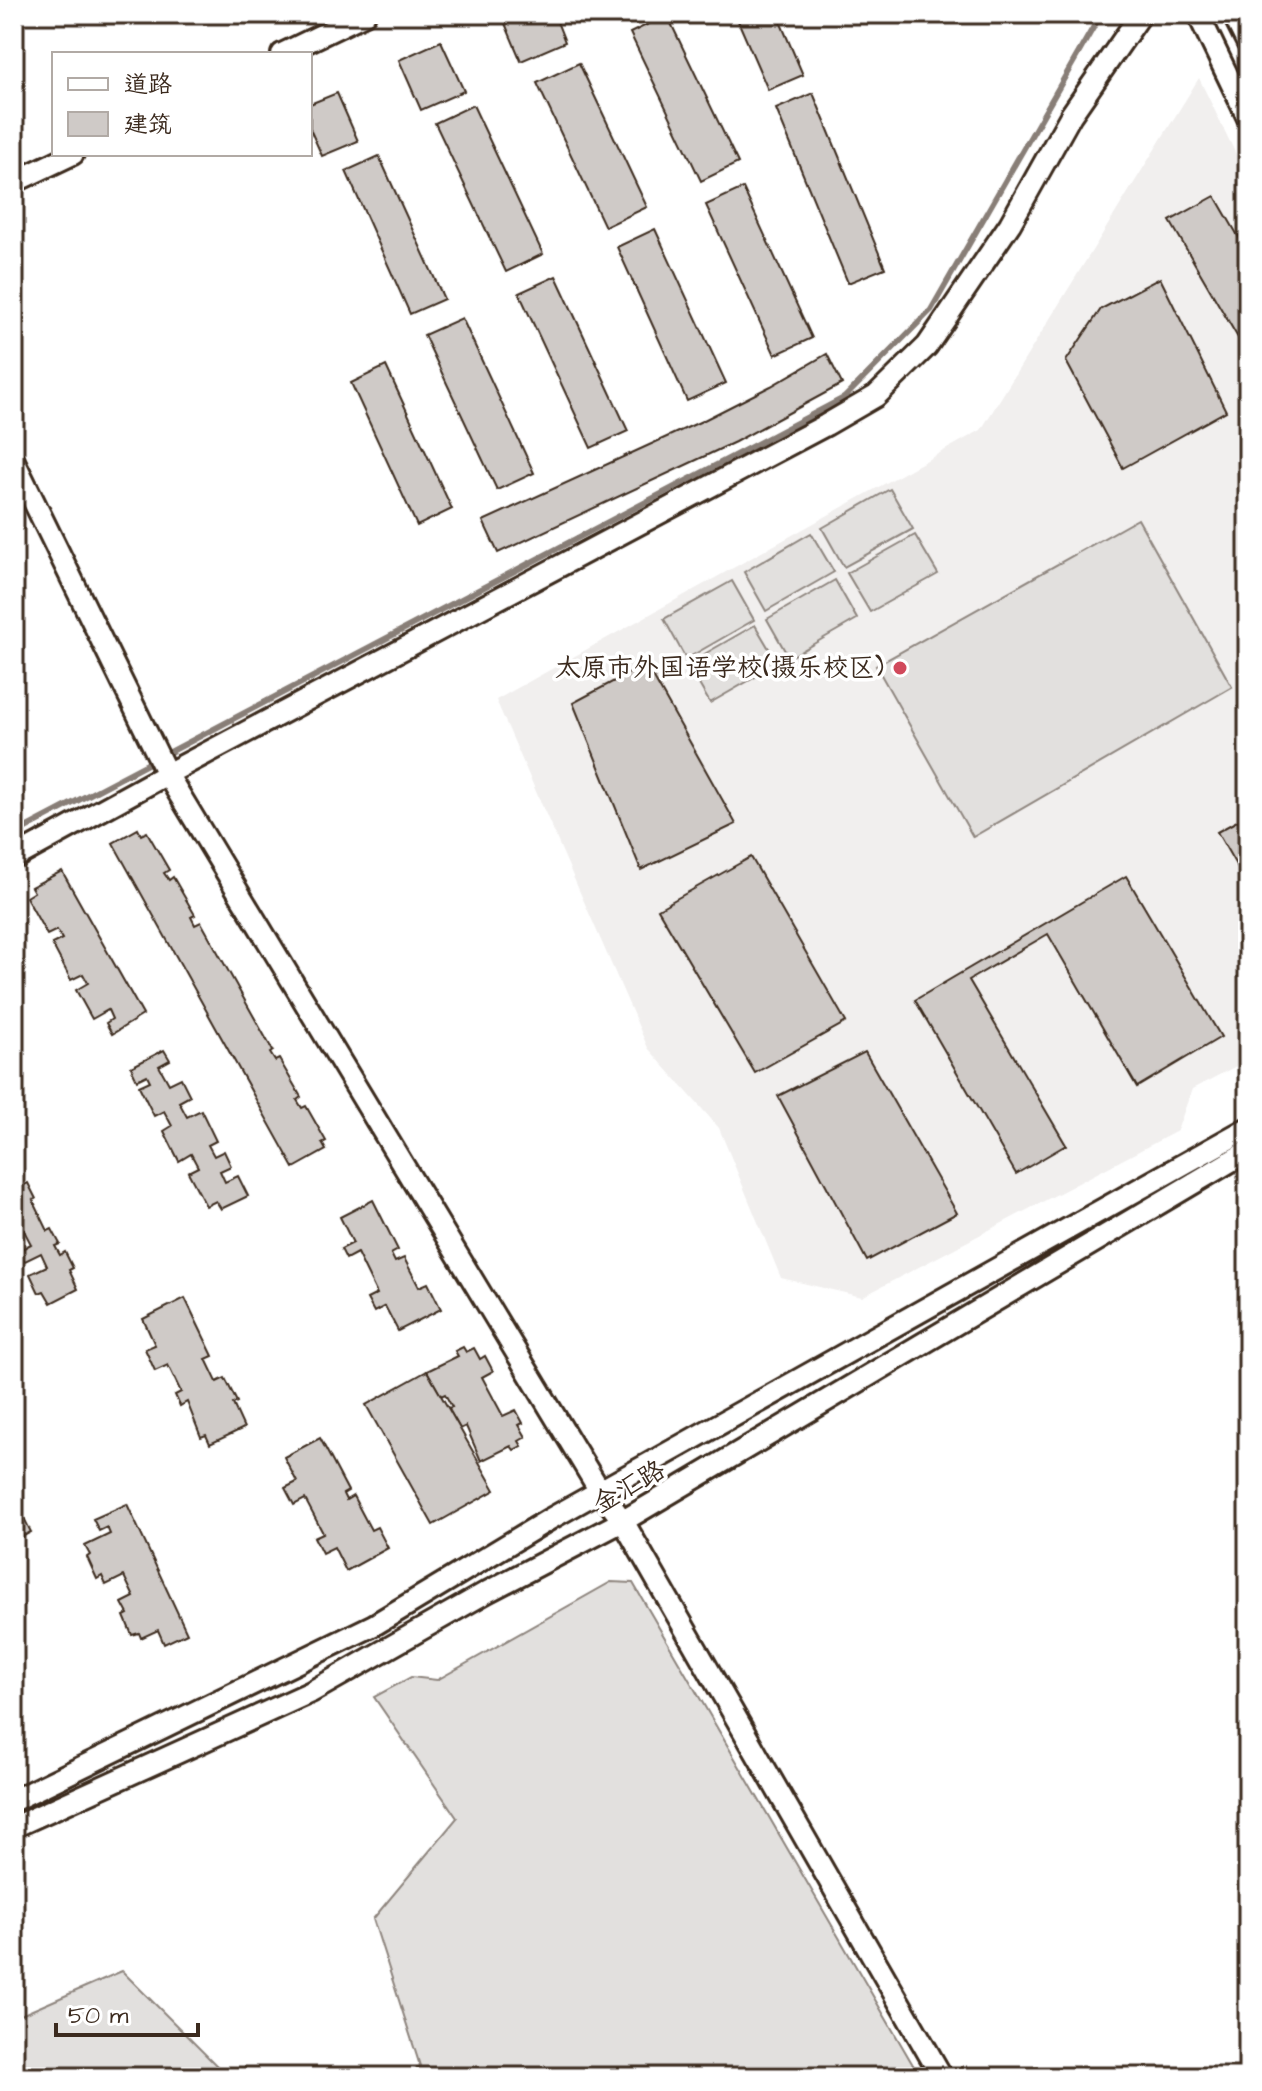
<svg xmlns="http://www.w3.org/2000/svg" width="1262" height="2091" font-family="'Architects Daughter','LXGW WenKai TC',sans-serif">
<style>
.built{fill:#f1efee}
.grass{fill:#e2e0de;stroke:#8e857e;stroke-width:2}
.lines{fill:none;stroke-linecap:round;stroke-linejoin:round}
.stream{stroke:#887e77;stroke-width:6}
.building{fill:#cfcac7;stroke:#3b2a1e;stroke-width:2}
.minor-casing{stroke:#3b2a1e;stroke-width:26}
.minor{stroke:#fff;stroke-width:20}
.poi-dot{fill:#d1495b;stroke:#fff;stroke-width:3}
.labels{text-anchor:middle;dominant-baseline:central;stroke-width:7;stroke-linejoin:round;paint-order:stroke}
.poi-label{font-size:26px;fill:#3b2a1e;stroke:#fff;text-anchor:end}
.street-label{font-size:26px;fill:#3b2a1e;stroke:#fff}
</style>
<rect width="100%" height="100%" fill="#fff"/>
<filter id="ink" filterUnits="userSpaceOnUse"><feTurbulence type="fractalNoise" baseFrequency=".0125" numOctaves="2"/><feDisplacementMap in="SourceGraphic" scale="16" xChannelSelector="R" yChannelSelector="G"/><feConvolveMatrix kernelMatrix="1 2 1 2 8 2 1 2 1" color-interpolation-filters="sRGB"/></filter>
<g filter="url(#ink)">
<path class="built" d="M1199 78 1248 179V1060L1192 1089 1177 1131 862 1297 781 1278 719 1128 648 1048 496 700 981 430Z"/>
<g class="grass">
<path d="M890 489 913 529 844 567 822 528Z"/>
<path d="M1138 519 1232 687 973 837 876 666Z"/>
<path d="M811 533 834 572 766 611 744 572Z"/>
<path d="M915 535 938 574 870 612 847 573Z"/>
<path d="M835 580 857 619 789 658 767 619Z"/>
<path d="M732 581 754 620 686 659 664 619Z"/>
<path d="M755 625 778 664 710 703 687 664Z"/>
<path d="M611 1582 633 1583 920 2077H406L420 2066 373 1919 457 1818 374 1697 411 1677 437 1680Z"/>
<path d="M122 1971 228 2077H24L14 2054V2018Z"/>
</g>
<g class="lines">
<path class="stream" d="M14 834 844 398 931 310 1101 14"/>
</g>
<g class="building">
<path d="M501 14H554L565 42 521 61Z"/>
<path d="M735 14H777L803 75 768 90Z"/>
<path d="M667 15 738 163 701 181 630 33Z"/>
<path d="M441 41 464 91 421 110 399 60Z"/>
<path d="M579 63 647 207 605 227 537 83Z"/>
<path d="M337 93 358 141 322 156 310 129V104Z"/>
<path d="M813 93 885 268 848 283 776 109Z"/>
<path d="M473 105 543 254 506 272 435 123Z"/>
<path d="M379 156 444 299 410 314 346 171Z"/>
<path d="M743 188 812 338 775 355 706 205Z"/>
<path d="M1215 196 1248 253V355L1170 221Z"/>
<path d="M655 229 726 383 687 401 617 247Z"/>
<path d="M556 276 628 431 591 448 519 293Z"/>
<path d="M1160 278 1226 411 1123 468 1066 361 1101 309Z"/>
<path d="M462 318 534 473 497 490 424 335Z"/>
<path d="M827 354 842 384 735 442 498 553 483 521 704 420 771 386Z"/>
<path d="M386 366 452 509 417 526 351 383Z"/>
<path d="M646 664 736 824 641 870 573 703Z"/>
<path d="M1248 815V886L1217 832Z"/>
<path d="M138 829 141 835 147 832 169 870 164 873 169 880 173 877 195 915 191 917 195 925 201 922 273 1051 270 1053 275 1061 279 1059 301 1097 297 1100 302 1108 306 1106 326 1141 322 1143 326 1150 294 1168 113 843Z"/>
<path d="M751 857 846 1022 755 1073 658 909Z"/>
<path d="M62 871 143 1015 112 1034 106 1023 112 1019 108 1010 92 1019 76 990 88 983 83 974 71 980 52 944 62 939 57 930 47 935 26 897 34 892 31 887Z"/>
<path d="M1126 876 1221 1037 1137 1087 1048 934 969 980 1066 1145 1016 1174 915 1000Z"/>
<path d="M164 1050 170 1060 159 1066 169 1084 181 1078 190 1096 179 1102 187 1117 201 1110 216 1141 208 1145 214 1156 224 1151 231 1166 220 1171 225 1182 238 1176 248 1196 221 1209 216 1201 206 1206 188 1172 198 1167 191 1154 179 1161 164 1131 172 1126 164 1111 154 1116 139 1086 150 1081 147 1075 137 1080 131 1067Z"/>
<path d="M865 1052 957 1213 867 1261 778 1096Z"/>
<path d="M14 1158 23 1176 16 1179 20 1187 28 1183 36 1199 33 1200 48 1231 52 1229 60 1244 55 1246 60 1255 65 1252 73 1268 69 1270 78 1289 51 1303 44 1291 39 1293 30 1274 47 1266 41 1253 23 1262 18 1251 31 1244 14 1212Z"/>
<path d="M373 1200 398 1250 391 1254 395 1262 404 1258 419 1287 428 1283 441 1309 398 1331 385 1306 374 1312 367 1299 377 1294 357 1253 346 1259 341 1249 353 1243 340 1217Z"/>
<path d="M185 1298 213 1356 206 1359 217 1382 225 1378 237 1402 233 1404 244 1428 210 1444 206 1435 201 1437 187 1402 180 1406 175 1395 181 1392 168 1365 155 1371 145 1349 155 1345 143 1319Z"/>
<path d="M463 1347 466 1352 474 1348 480 1359 485 1356 493 1371 482 1377 503 1416 516 1410 523 1423 519 1425 526 1437 519 1441 522 1446 514 1450 511 1446 481 1461 466 1426 460 1429 448 1408 452 1407 445 1394 441 1396 427 1371 458 1356 455 1351Z"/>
<path d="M427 1371 495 1490 433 1525 366 1405Z"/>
<path d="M320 1438 348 1491 343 1494 346 1500 353 1496 371 1530 377 1527 388 1548 346 1571 334 1547 322 1553 314 1537 323 1533 305 1499 294 1505 285 1488 297 1482 284 1457Z"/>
<path d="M14 1498 31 1532 14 1541Z"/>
<path d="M127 1504 187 1633 164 1644 158 1630 141 1638 139 1633 132 1635 124 1616 128 1614 122 1603 134 1597 124 1576 106 1585 102 1576 97 1579 87 1557 90 1555 85 1546 110 1534 107 1527 99 1531 93 1519Z"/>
</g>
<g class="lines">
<g class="minor-casing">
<g id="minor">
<path d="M1198 14 1248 118"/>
<path d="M1233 14 1248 44"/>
<path d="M282 54 365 14"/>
<path d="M14 182 73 154"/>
<path d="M14 461 167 774 600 1491 623 1521 942 2077"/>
<path d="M14 858 167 774 826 425 876 396 927 346 1010 224 1071 115 1141 14"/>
<path d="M14 1800 374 1625 550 1519 1248 1128"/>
<path d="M14 1827 311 1692 487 1592 623 1521 1248 1151"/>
</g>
</g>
<use href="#minor" class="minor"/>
</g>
</g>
<circle class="poi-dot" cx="900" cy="668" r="8"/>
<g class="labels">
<g class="poi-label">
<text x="884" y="668">太原市外国语学校(摄乐校区)</text>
</g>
<g class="street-label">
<text transform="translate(629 1487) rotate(-30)">金汇路</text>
</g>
</g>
<rect width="1262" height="2091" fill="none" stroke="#fff" stroke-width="48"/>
<rect x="24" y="24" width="1214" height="2043" fill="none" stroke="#3b2a1e" stroke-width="3" filter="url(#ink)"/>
<rect x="52" y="52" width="260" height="104" fill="#ffffff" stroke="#b1aaa5" stroke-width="2"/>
<rect x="68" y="78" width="40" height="12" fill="#ffffff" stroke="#b1aaa5" stroke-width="2"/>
<text x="124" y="92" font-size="24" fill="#3b2a1e">道路</text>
<rect x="68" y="112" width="40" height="24" fill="#cfcac7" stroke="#b1aaa5" stroke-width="2"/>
<text x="124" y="132" font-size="24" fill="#3b2a1e">建筑</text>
<path d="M56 2023v12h142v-12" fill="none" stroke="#3b2a1e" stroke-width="4"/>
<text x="68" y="2023" font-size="24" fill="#3b2a1e" stroke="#ffffff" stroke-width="6" paint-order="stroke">50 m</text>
</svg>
